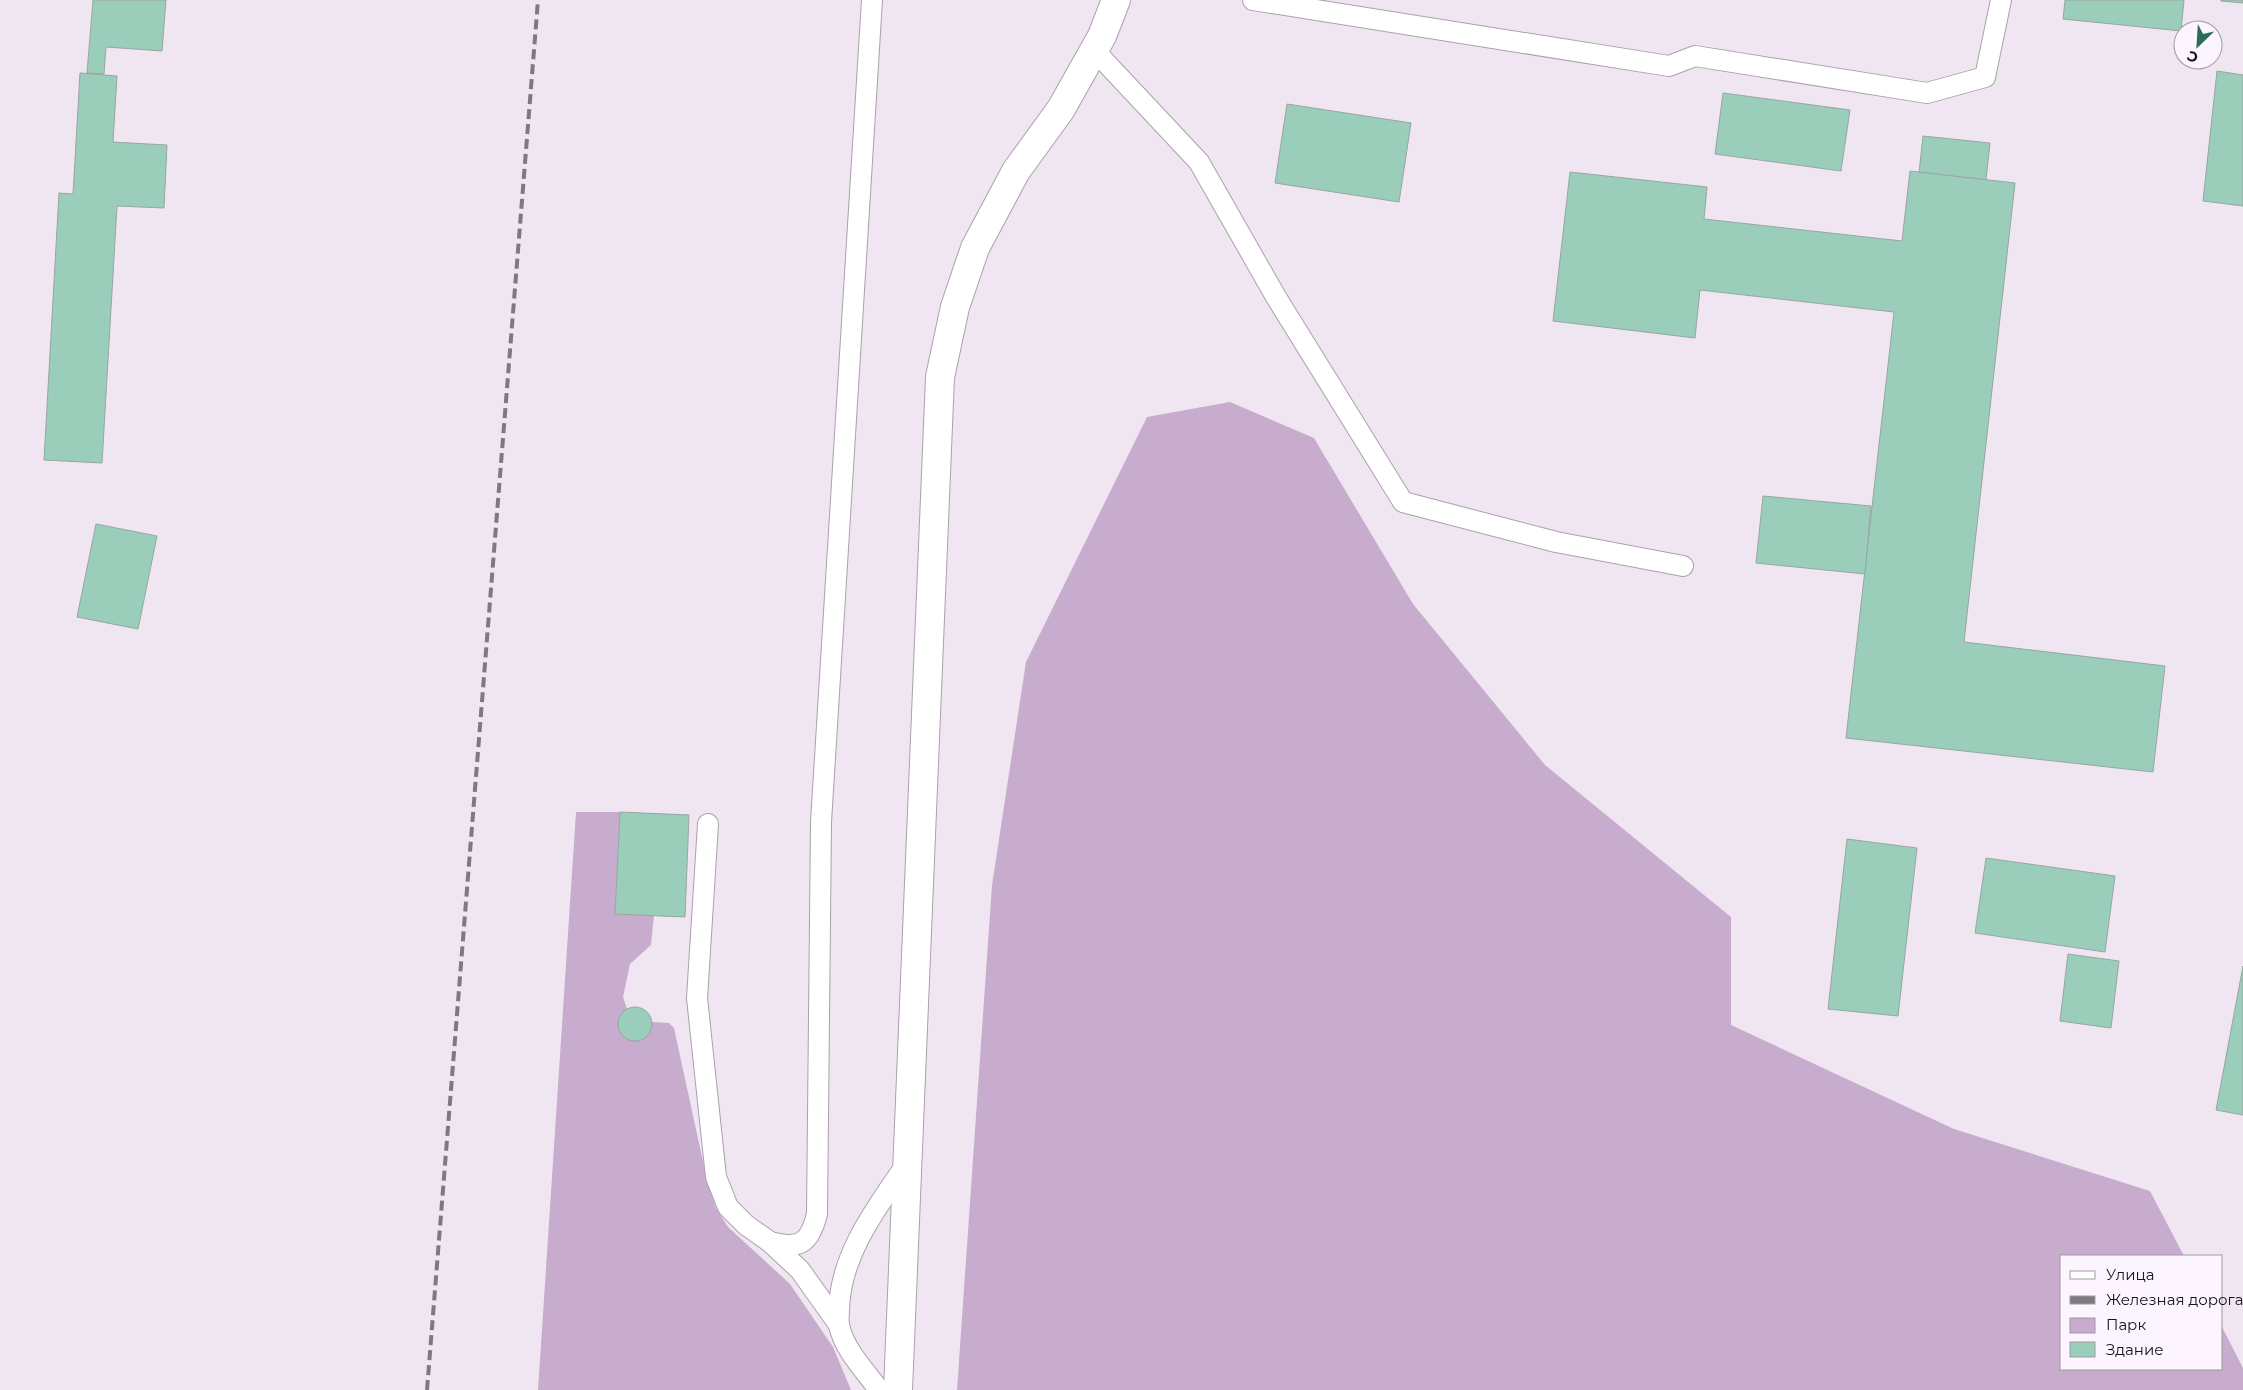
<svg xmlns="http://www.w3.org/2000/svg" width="2243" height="1390" font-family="Montserrat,sans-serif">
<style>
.green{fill:#c7acce}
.building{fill:#9bcdbb;stroke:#97a6a0}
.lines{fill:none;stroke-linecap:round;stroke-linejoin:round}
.service-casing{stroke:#aaa1ac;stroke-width:22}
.tertiary-casing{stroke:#aaa1ac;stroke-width:30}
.service{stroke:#fff;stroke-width:20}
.tertiary{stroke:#fff;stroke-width:28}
.rail{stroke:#7e787f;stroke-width:4;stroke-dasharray:10 5;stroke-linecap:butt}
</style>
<rect width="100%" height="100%" fill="#f0e6f2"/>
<g class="green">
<path d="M1230 402 1314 438 1413 604 1545 765 1731 917V1025L1954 1129 2150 1191 2184 1256H2062V1369H2222V1327L2243 1368V1390H957L992 885 1026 662 1147 417Z"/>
<path d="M576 812H620L615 914 654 915 651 945 630 964 623 997 627 1009 619 1020C618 1033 624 1040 638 1041L649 1034 652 1022 669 1023 674 1028 707 1180 716 1208 728 1227 790 1284 833 1347 851 1390H538Z"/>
</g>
<g class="building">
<path d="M93 0H166L162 51 106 47 104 74 87 73Z"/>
<path d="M2065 0H2184L2181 31 2063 19Z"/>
<path d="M2243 0V3L2221 1V0Z"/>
<path d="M2217 71 2243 75V206L2203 201Z"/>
<path d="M80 73 117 76 113 142 167 145 164 208 117 206 102 463 44 460 59 193 73 194Z"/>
<path d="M1723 93 1850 110 1841 171 1715 154Z"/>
<path d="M1287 104 1411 123 1399 202 1275 183Z"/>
<path d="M1923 136 1990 143 1986 180 1919 173Z"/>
<path d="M1910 171 2015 183 1964 642 2165 666 2153 772 1846 738 1894 312 1700 290 1695 338 1553 321 1570 172 1707 187 1704 219 1902 241Z"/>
<path d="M1763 496 1871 506 1865 574 1756 563Z"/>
<path d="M96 524 157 536 138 629 77 617Z"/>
<path d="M620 812 689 815 685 917 615 914Z"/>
<path d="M1847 839 1917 848 1898 1016 1828 1009Z"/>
<path d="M1986 858 2115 876 2105 952 1975 933Z"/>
<path d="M2068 954 2119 961 2111 1028 2060 1021Z"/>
<path d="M2243 966V1115L2216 1110Z"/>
<circle cx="635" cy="1024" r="17"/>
</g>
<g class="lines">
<g class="service-casing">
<g id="service">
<path d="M1253 0 1669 66 1695 56 1927 93 1985 77 2001 0"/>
<path d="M1094 50 1199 162 1276 297 1403 502 1556 542 1683 566"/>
<path d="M708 824 697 998 716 1177 728 1207 746 1225 770 1242 800 1270 839 1325"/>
<path d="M770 1242C800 1250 810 1243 817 1214L821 822 872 0"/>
<path d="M879 1390C865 1370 844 1350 839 1325 838 1320 839 1314 839 1310 840 1254 878 1206 908 1162"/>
</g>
</g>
<g class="tertiary-casing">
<path id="tertiary" d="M898 1390 940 377 955 307 975 248 1016 171 1061 109 1102 36 1116 0"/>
</g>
<use href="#service" class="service"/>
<use href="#tertiary" class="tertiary"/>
<path class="rail" d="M427 1390 538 0"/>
</g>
<rect x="2060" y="1255" width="162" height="115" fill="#fcf4fe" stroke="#a09aa2"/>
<rect x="2070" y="1271" width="25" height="8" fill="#ffffff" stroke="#a09aa2"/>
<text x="2106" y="1280" font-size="15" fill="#171418">Улица</text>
<rect x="2070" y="1296" width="25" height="8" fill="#7e787f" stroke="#a09aa2"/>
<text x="2106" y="1305" font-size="15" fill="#171418">Железная дорога</text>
<rect x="2070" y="1318" width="25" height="15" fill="#c7acce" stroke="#a09aa2"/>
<text x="2106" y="1330" font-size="15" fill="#171418">Парк</text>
<rect x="2070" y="1342" width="25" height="15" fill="#9bcdbb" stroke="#a09aa2"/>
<text x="2106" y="1355" font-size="15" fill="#171418">Здание</text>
<g transform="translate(2198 45) rotate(205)"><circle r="24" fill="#fcf4fe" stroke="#a09aa2"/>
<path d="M0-4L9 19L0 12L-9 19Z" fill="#2b6a56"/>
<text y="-8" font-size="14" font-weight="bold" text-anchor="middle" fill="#171418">С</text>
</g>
</svg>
